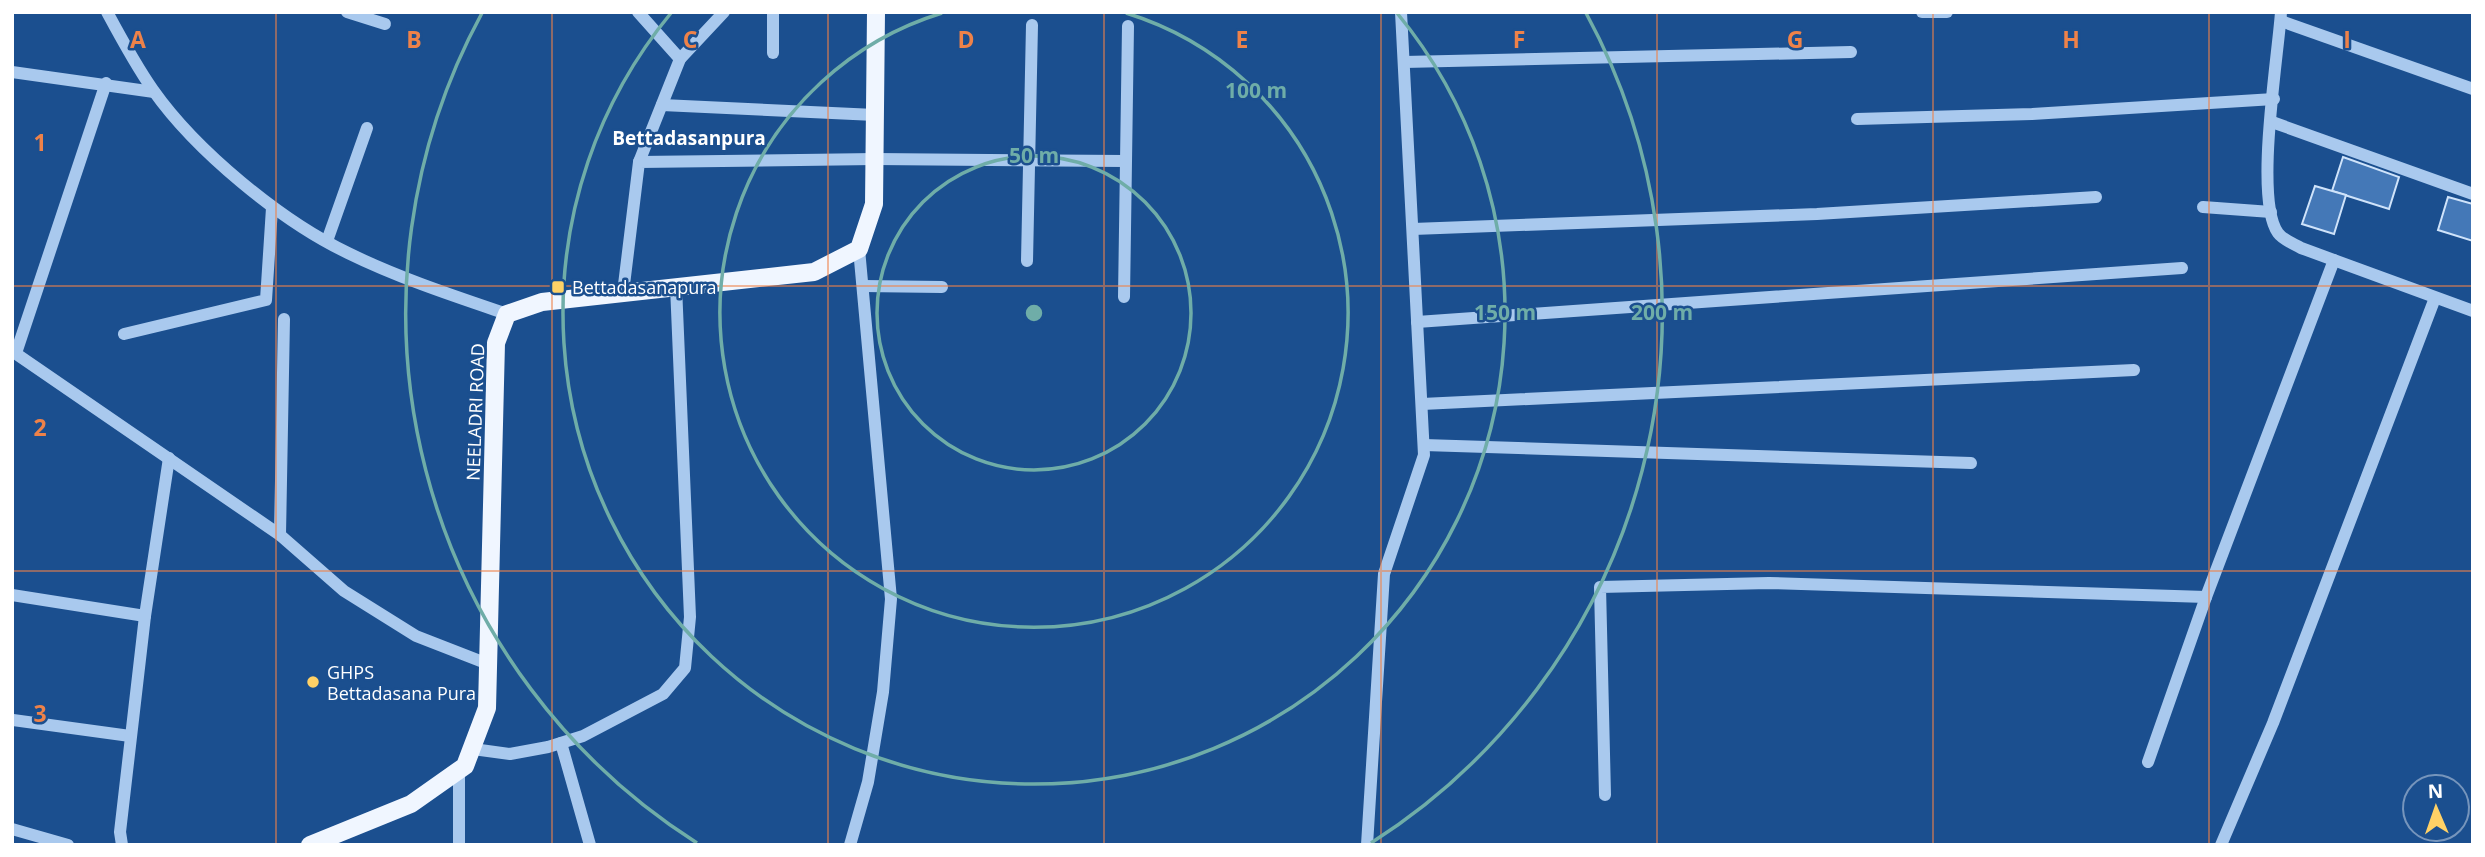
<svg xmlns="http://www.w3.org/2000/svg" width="2485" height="857" font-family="'Open Sans',sans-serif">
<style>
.building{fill:#4478b7;stroke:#cfe3fa;stroke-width:2}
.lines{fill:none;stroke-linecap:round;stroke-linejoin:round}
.minor{stroke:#a9c9ee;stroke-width:12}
.major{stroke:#f0f6ff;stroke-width:18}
.grid{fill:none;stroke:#ee8249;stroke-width:2;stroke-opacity:0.55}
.ring{fill:none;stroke:#6fada8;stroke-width:3.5}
.poi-dot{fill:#ffd166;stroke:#1b4f8f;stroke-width:2.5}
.labels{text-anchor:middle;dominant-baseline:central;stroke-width:5;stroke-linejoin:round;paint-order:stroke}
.poi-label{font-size:18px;fill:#fff;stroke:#1b4f8f;text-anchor:start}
.street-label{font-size:18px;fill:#fff;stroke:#1b4f8f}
.neighbourhood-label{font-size:19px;font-weight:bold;fill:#fff;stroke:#1b4f8f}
.grid-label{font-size:23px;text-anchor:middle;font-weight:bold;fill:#ee8249;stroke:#1b4f8f;stroke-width:5;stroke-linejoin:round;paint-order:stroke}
.centre{fill:#6fada8;stroke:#1b4f8f;stroke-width:3.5}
.ring-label{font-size:21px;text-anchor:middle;font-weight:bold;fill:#6fada8;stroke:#1b4f8f;stroke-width:5;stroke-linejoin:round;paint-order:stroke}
</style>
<rect width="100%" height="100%" fill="#1b4f8f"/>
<g class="building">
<path d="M2343 157 2399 177 2389 209 2332 191Z"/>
<path d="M2315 186 2346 195 2334 234 2302 224Z"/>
<path d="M2448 197 2473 204V241L2438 230Z"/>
</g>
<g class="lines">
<g class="minor">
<path d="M107 12C121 38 136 66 153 90 196 151 281 221 348 253 399 278 454 296 507 314"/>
<path d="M347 12 385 24"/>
<path d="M638 12 680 59"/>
<path d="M773 12V53"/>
<path d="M1922 12H1947"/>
<path d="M2281 12C2278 57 2254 200 2278 233 2283 240 2294 244 2301 248L2473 311"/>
<path d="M2281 21 2473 89"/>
<path d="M1404 62 1851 52"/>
<path d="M12 72 154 92"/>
<path d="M662 105 875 115"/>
<path d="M1857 119 2032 114 2274 99"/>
<path d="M2272 122 2473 194"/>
<path d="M639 162 680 59 724 12"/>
<path d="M2203 207 2271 212"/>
<path d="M1413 229 1817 214 2096 197"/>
<path d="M327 241 367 128"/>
<path d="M1027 261 1032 25"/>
<path d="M863 286 942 287"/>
<path d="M623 293 639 162 875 159 1125 161"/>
<path d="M1124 297 1128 26"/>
<path d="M1417 322 2182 268"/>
<path d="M124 334 266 300 272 208"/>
<path d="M12 351 280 535 344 591 416 636 488 664"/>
<path d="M16 353 106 83"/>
<path d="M1422 404 2134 370"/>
<path d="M1424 445 1971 463"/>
<path d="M280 535 284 319"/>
<path d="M12 595 145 616"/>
<path d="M13 720 130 736"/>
<path d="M561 743 590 845"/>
<path d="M473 749 510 754 548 747 583 736 663 694 685 668 690 617 676 286"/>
<path d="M2148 762 2206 597 2334 260"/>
<path d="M459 770V845"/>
<path d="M1605 795 1600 587 1769 583 2206 597"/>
<path d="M12 829 68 845"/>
<path d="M122 845 120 832 145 616 169 458"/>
<path d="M850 845 868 782 883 692 891 599 859 249"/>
<path d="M1367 845 1384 574 1424 455 1401 12"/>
<path d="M2221 845 2273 723 2435 298"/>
</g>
<path class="major" d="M310 845 411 804 465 766 487 708 496 343 507 314 542 302 814 272 859 249 874 204 876 12"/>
</g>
<path class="grid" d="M276 12V845M552 12V845M828 12V845M1104 12V845M1381 12V845M1657 12V845M1933 12V845M2209 12V845M12 286H2473M12 571H2473"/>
<g class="ring">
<circle cx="1034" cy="313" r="157"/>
<path d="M1126 13A314 314 0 1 1 942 13"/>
<path d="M1397 13A471 471 0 1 1 671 13"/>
<path d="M697 843A628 628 0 0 1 482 13M1586 13A628 628 0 0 1 1371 843"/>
</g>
<g class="poi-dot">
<rect x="551" y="280" width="14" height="14" rx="3.5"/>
<circle cx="313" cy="682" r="7"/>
</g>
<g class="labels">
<g class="poi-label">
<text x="572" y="287">Bettadasanapura</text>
<text x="327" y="672">GHPS<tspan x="327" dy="21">Bettadasana Pura</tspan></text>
</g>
<g class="street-label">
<text transform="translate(475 412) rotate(-88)">NEELADRI ROAD</text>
</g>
<g class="neighbourhood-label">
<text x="689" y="138">Bettadasanpura</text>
</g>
</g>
<g class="grid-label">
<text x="138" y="48">A</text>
<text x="414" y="48">B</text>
<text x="690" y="48">C</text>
<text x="966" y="48">D</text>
<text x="1242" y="48">E</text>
<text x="1519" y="48">F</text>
<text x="1795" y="48">G</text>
<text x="2071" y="48">H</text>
<text x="2347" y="48">I</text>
<text x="40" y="151">1</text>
<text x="40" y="436">2</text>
<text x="40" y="722">3</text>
</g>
<circle cx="1034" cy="313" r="10" class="centre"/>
<g class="ring-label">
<text x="1256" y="98">100 m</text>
<text x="1034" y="163">50 m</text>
<text x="1505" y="320">150 m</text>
<text x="1662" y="320">200 m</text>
</g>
<rect width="2485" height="857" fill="none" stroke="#ffffff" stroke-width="28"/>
<g transform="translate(2436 808) rotate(358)"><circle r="33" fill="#1b4f8f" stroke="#7695bc" stroke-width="2"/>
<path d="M0-5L12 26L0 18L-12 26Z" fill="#ffd166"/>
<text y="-10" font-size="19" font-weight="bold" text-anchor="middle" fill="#ffffff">N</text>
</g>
</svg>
